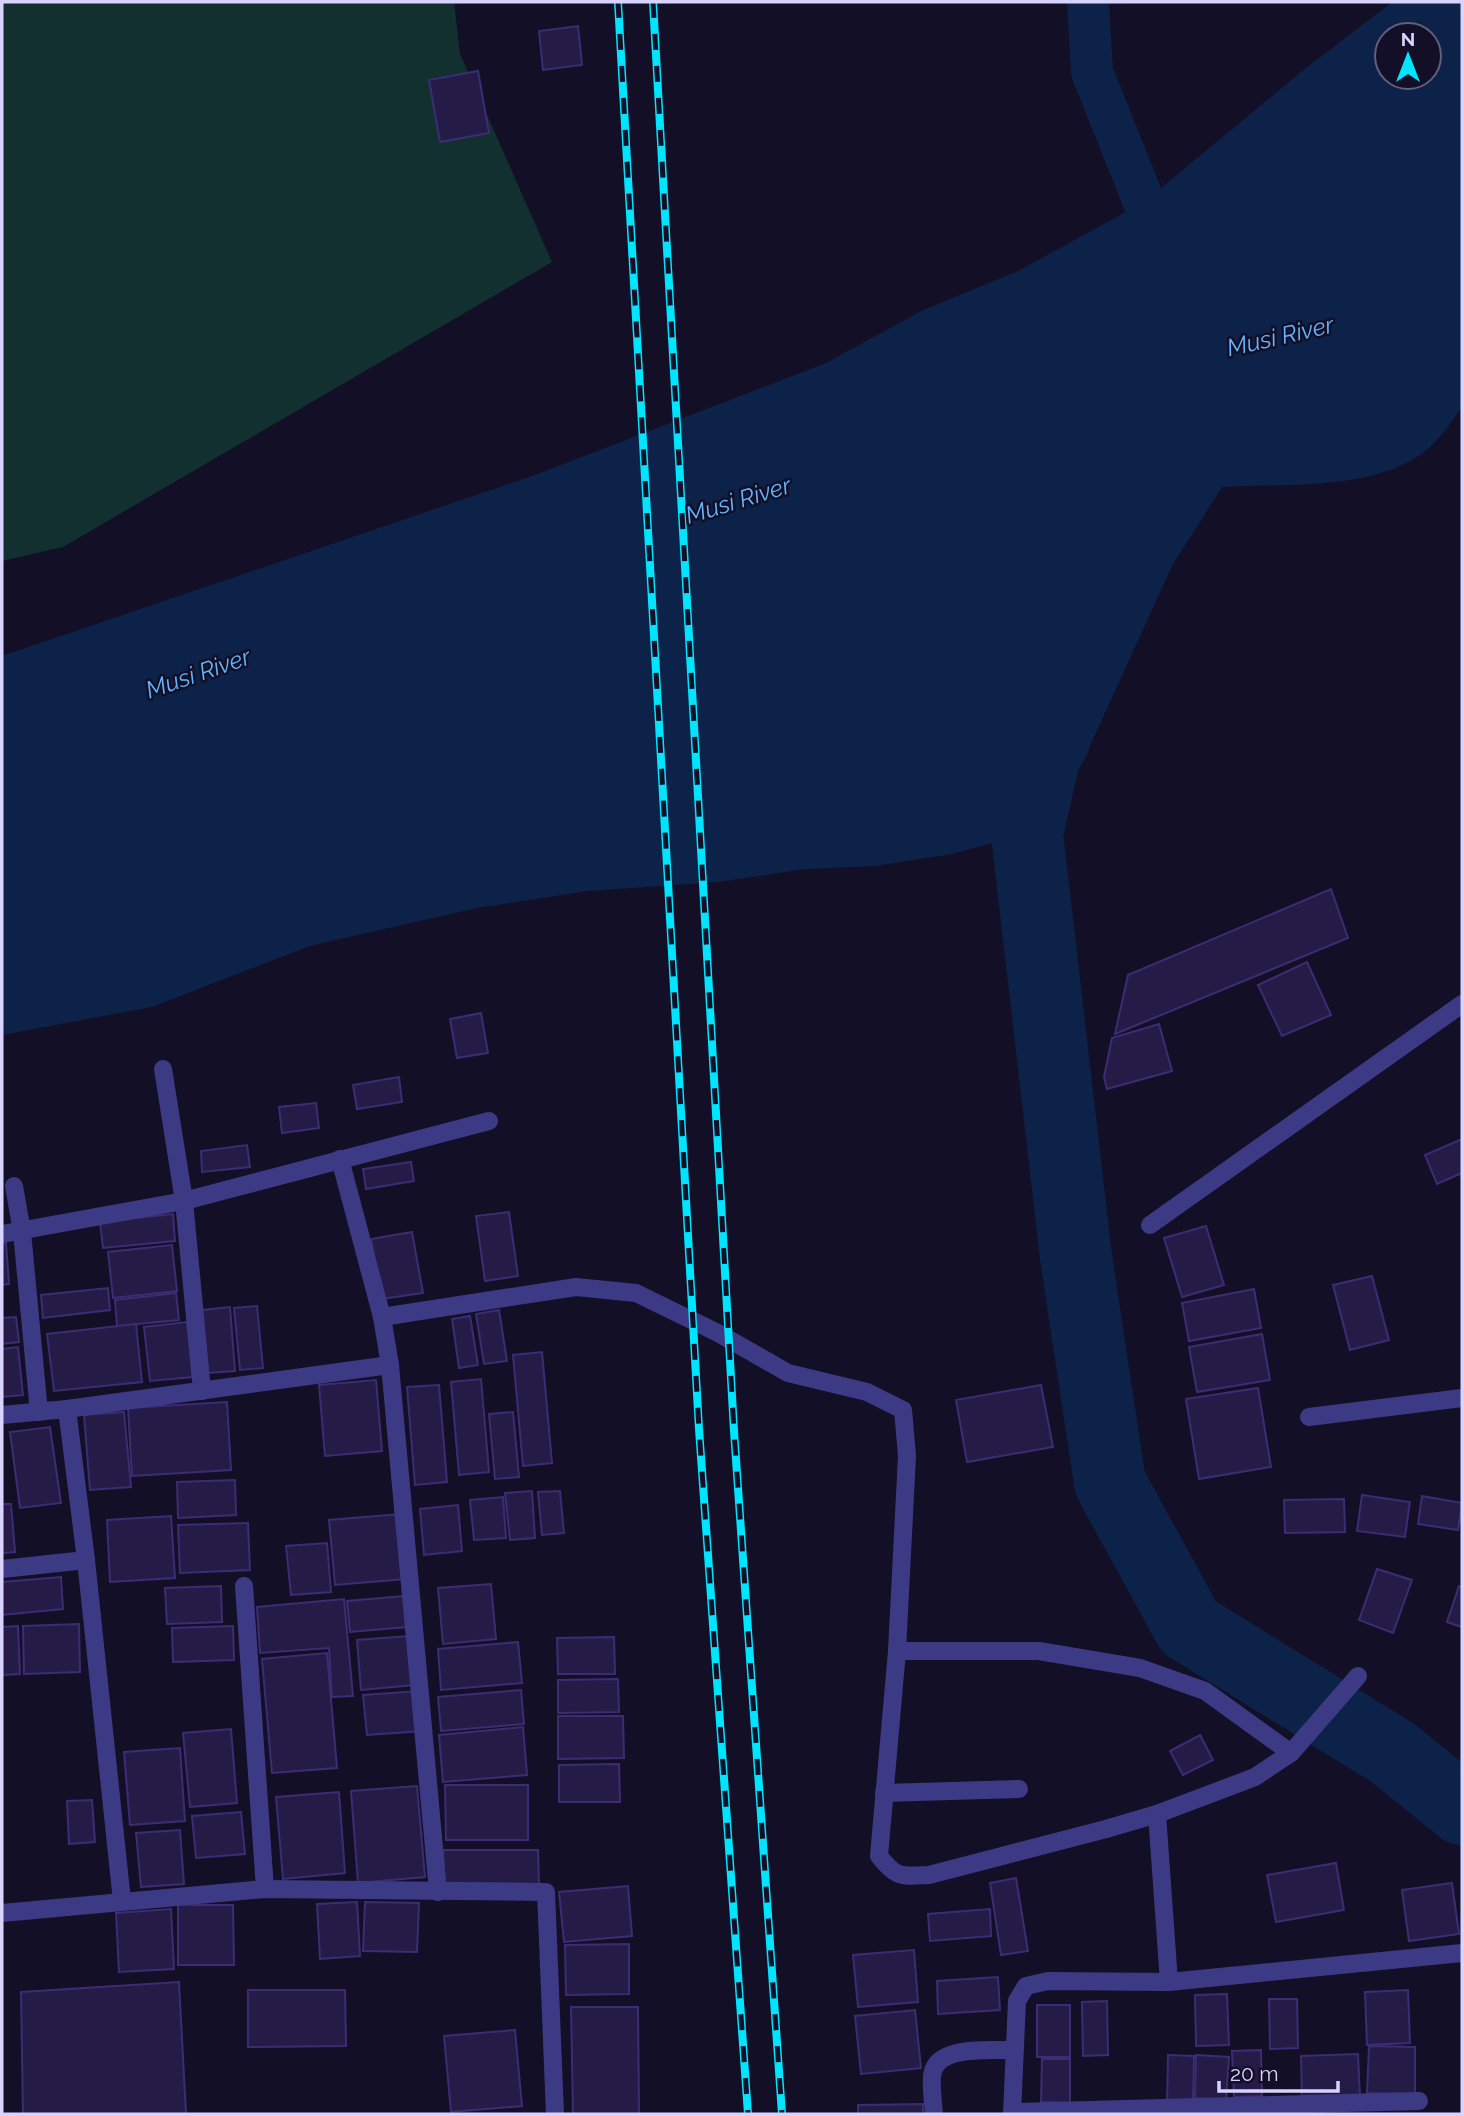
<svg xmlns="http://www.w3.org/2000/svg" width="1464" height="2116" font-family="Raleway,sans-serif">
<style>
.green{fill:#12302f}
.water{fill:#0c2248;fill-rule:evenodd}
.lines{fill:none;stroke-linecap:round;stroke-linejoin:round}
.canal{stroke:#0c2248;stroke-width:42}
.river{stroke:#0c2248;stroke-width:72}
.building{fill:#241b47;stroke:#3b2d73;stroke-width:2}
.street{stroke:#3d3a85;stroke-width:18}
.rail-casing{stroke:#00e5ff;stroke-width:8}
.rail{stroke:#130f26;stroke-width:5;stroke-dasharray:16;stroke-linecap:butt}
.labels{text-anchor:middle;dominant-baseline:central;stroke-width:5;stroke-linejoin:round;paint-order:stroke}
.water-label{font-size:24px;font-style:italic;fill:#62b6ff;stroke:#130f26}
</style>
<rect width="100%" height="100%" fill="#130f26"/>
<path class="green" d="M2 2H454L460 54 552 262 63 547 2 561Z"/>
<path class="water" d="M1392 2H1462V407C1454 418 1446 431 1436 441 1388 493 1286 483 1222 487L1172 566 1089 748 1027 834 952 854 875 866 805 869 719 882 588 891 477 908 310 946 152 1007 2 1035V656L535 475 826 363 923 310 1018 271 1144 202 1306 68ZM1387 35H1429V77H1387Z"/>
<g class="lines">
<path class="canal" d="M1088 2 1092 72 1144 202 1163 256"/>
<path class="river" d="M1055 738 1044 758 1027 834 1076 1257 1110 1483 1189 1627 1393 1753 1462 1809"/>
</g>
<g class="building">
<path d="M578 26 582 65 543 70 539 31Z"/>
<path d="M478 71 489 133 440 142 429 80Z"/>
<path d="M1331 889 1348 938 1115 1034 1128 975Z"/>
<path d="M1307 962 1331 1015 1282 1036 1258 985Z"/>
<path d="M481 1013 488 1053 457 1058 450 1019Z"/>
<path d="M1159 1024 1172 1071 1107 1089 1104 1077 1112 1038Z"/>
<path d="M399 1077 402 1102 357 1109 353 1085Z"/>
<path d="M316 1103 319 1128 282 1133 279 1107Z"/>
<path d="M1462 1139V1173L1437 1184 1425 1155Z"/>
<path d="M247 1145 250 1167 202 1172 201 1151Z"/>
<path d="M411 1162 414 1181 366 1189 363 1169Z"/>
<path d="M509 1212 518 1276 485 1281 476 1216Z"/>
<path d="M173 1214 175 1241 103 1248 100 1222Z"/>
<path d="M1206 1226 1224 1285 1182 1297 1164 1238Z"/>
<path d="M412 1232 423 1293 381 1299 371 1239Z"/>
<path d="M6 1243 9 1284 2 1285V1244Z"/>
<path d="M172 1245 177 1291 113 1298 108 1252Z"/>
<path d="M1372 1276 1389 1340 1350 1350 1333 1285Z"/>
<path d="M108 1288 110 1310 43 1318 41 1295Z"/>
<path d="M1254 1289 1261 1328 1189 1341 1182 1303Z"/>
<path d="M176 1293 179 1320 117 1326 115 1300Z"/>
<path d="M257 1306 263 1368 240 1370 234 1308Z"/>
<path d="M230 1307 235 1371 208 1373 202 1310Z"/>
<path d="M499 1310 507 1361 484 1364 476 1314Z"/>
<path d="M470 1316 478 1365 459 1368 452 1319Z"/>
<path d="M16 1317 19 1342 2 1344V1318Z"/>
<path d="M187 1322 193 1377 150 1381 144 1327Z"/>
<path d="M136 1324 142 1382 54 1391 47 1334Z"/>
<path d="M1262 1334 1270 1380 1197 1392 1189 1347Z"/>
<path d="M18 1347 23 1395 2 1397V1349Z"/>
<path d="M542 1352 552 1463 523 1466 513 1355Z"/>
<path d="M481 1379 489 1472 459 1475 451 1382Z"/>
<path d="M376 1380 382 1451 325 1456 319 1385Z"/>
<path d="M439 1385 447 1482 415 1485 407 1387Z"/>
<path d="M1041 1385 1053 1447 967 1462 956 1400Z"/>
<path d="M1258 1388 1271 1467 1199 1479 1186 1399Z"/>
<path d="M227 1402 231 1470 132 1476 128 1408Z"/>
<path d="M124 1412 131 1487 90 1490 84 1415Z"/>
<path d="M513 1412 519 1477 495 1479 489 1414Z"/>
<path d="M50 1427 61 1503 20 1508 10 1432Z"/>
<path d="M235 1480 236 1515 178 1518 177 1482Z"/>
<path d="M532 1491 535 1538 510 1540 505 1493Z"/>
<path d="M560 1491 564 1533 542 1535 538 1492Z"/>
<path d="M1362 1495 1410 1502 1405 1537 1357 1531Z"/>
<path d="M1422 1496 1462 1503 1458 1530 1418 1524Z"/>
<path d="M503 1497 506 1538 474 1540 470 1500Z"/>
<path d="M1344 1499 1345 1532 1285 1533 1284 1500Z"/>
<path d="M2 1504H11L15 1552 2 1553Z"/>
<path d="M458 1505 462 1551 424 1555 420 1509Z"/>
<path d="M400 1514 406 1579 335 1585 329 1520Z"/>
<path d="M171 1516 175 1578 110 1582 107 1520Z"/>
<path d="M248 1523 250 1570 180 1573 178 1525Z"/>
<path d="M327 1543 331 1592 291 1595 286 1546Z"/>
<path d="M1377 1569 1412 1580 1393 1633 1359 1620Z"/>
<path d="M61 1577 63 1609 2 1615V1582Z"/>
<path d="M491 1584 496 1639 443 1644 438 1588Z"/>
<path d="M221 1586 222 1622 167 1624 165 1588Z"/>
<path d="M1459 1586 1462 1587V1627L1447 1622Z"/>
<path d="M404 1596 407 1627 350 1632 347 1601Z"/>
<path d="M344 1599 353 1696 332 1697 329 1648 260 1653 257 1607Z"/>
<path d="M79 1624 80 1672 24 1674 23 1626Z"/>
<path d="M18 1626 20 1674 2 1675V1627Z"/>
<path d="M233 1626 234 1660 173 1662 172 1628Z"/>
<path d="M409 1636 414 1685 361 1690 357 1640Z"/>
<path d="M614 1637 615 1674H558L557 1638Z"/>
<path d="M518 1642 522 1683 441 1690 438 1649Z"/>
<path d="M327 1653 337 1768 272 1773 262 1659Z"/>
<path d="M618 1679 619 1712 558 1713V1680Z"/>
<path d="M521 1690 524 1724 441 1731 438 1697Z"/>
<path d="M419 1691 423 1731 367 1735 363 1695Z"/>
<path d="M558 1716H623L624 1758 558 1759Z"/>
<path d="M523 1727 527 1775 443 1782 439 1735Z"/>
<path d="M231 1729 237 1803 190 1807 183 1733Z"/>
<path d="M1200 1735 1213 1760 1183 1775 1170 1751Z"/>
<path d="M180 1748 185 1821 130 1825 124 1752Z"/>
<path d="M619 1764 620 1802H559V1765Z"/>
<path d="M445 1785H528V1840H446Z"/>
<path d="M417 1786 425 1877 358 1883 351 1791Z"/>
<path d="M339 1792 345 1873 283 1879 276 1797Z"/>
<path d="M92 1800 95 1842 69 1844 67 1801Z"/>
<path d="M241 1812 245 1854 196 1858 192 1816Z"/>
<path d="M180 1830 184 1884 141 1887 136 1833Z"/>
<path d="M443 1850H538L539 1884 444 1885Z"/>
<path d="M1336 1863 1344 1910 1276 1922 1267 1875Z"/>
<path d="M1016 1878 1028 1951 1001 1955 990 1883Z"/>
<path d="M1452 1883 1459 1934 1409 1941 1402 1890Z"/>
<path d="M628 1886 632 1936 564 1942 559 1892Z"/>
<path d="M357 1902 360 1956 320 1959 317 1904Z"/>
<path d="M365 1902 419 1903 417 1952 363 1951Z"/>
<path d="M178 1905H233L234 1965H178Z"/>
<path d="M171 1909 174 1969 119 1972 116 1913Z"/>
<path d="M990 1909 991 1936 930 1941 928 1914Z"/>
<path d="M629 1944V1994L566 1995 565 1945Z"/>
<path d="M914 1950 918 2002 858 2007 853 1955Z"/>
<path d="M998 1977 1000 2010 938 2014 937 1981Z"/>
<path d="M179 1982 186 2114H23L21 1992Z"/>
<path d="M248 1990H345L346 2046 248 2047Z"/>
<path d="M1408 1990 1410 2043 1367 2045 1365 1992Z"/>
<path d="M1227 1994 1229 2045 1196 2046 1195 1995Z"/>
<path d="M1269 1999H1297L1298 2048 1270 2049Z"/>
<path d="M1107 2001 1108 2055 1083 2056 1082 2002Z"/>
<rect x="1037" y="2005" width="33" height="52"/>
<path d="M571 2007H638L639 2114H573Z"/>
<path d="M915 2010 921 2068 861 2074 855 2016Z"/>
<path d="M515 2030 522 2106 451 2112 444 2036Z"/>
<path d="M1369 2046 1415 2047V2094L1367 2093Z"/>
<path d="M1261 2050 1262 2096 1234 2097 1232 2051Z"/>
<path d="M1358 2054 1360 2098 1302 2101 1301 2056Z"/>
<path d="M1168 2055 1194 2056 1193 2103H1167Z"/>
<path d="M1196 2055 1229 2057 1226 2100 1195 2098Z"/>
<path d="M1042 2059H1070V2103L1041 2102Z"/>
<path d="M923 2104V2114H858V2105Z"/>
</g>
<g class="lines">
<g class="street">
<path d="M163 1069 184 1201 202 1391"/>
<path d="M340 1159 382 1317 390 1365 438 1892"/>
<path d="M14 1186 22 1232 39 1412"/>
<path d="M1150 1225 1462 1004"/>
<path d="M2 1234 184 1201 489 1121"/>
<path d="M382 1317 576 1287 636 1293 718 1333 788 1373 867 1392 903 1410 907 1456 897 1651 879 1856C897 1879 901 1876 929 1875L1106 1829 1157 1814 1255 1777 1291 1753 1358 1676"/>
<path d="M67 1409 86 1560 122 1901"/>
<path d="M2 1415 67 1409 390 1365"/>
<path d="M1309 1417 1462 1398"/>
<path d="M2 1569 86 1560"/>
<path d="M244 1586 265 1889"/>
<path d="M897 1651H1039L1140 1668 1205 1691 1291 1753"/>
<path d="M884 1793 1019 1789"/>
<path d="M1157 1814 1169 1982"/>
<path d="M2 1913 265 1889 546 1892 555 2114"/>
<path d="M1012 2112 1419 2101"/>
<path d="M934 2114C933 2102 931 2088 932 2076 935 2044 990 2051 1014 2050"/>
<path d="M1012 2114 1017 2001 1026 1986 1048 1981 1169 1982 1462 1953"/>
</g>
<g class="rail-casing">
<g id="rail">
<path d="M618 2 699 1429 748 2114"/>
<path d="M653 2 734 1431 782 2114"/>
</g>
</g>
<use href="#rail" class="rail"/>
</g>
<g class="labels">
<g class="water-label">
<text transform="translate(1280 336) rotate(-13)">Musi River</text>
<text transform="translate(738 500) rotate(-17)">Musi River</text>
<text transform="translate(198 673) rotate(-19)">Musi River</text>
</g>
</g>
<rect width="1464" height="2116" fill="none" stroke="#d9d4ff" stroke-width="7"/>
<g transform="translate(1408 56)"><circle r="33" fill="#130f26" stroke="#625e7d" stroke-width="2"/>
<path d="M0-5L12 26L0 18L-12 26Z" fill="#00e5ff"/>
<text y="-10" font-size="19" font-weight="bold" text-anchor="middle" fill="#d9d4ff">N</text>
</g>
<path d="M1219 2081v10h119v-10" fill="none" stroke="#d9d4ff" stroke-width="3.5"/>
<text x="1230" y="2081" font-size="21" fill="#d9d4ff" stroke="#130f26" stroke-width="5" paint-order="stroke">20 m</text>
</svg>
